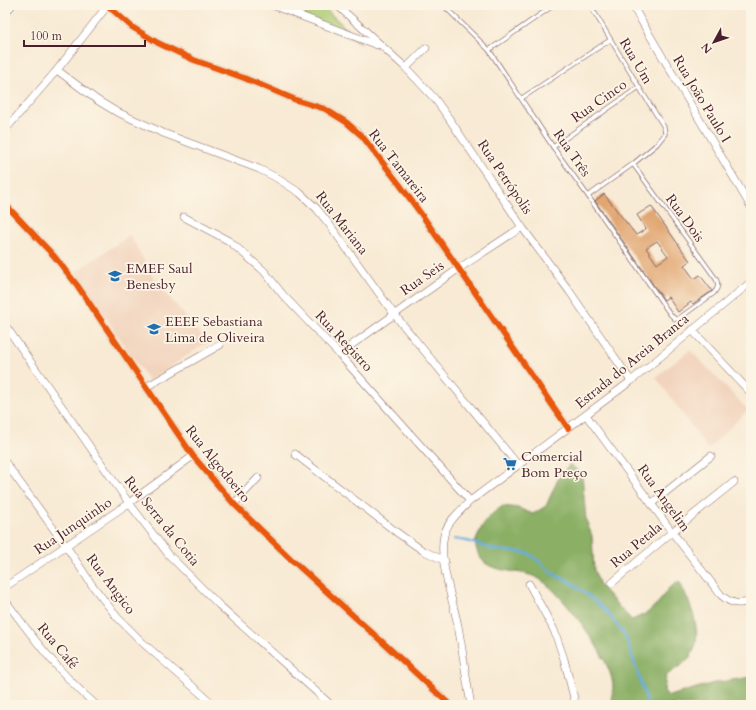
<svg xmlns="http://www.w3.org/2000/svg" width="756" height="710" font-family="Cardo,serif">
<style>
.built{fill:#f2d4be}
.green{fill:#adcb73;stroke:#7c754f}
.forest{fill:#8aaf65;stroke:#6a6748}
.lines{fill:none;stroke-linecap:round;stroke-linejoin:round}
.stream{stroke:#67adde;stroke-width:2.5}
.building{fill:#e1a671;fill-rule:evenodd}
.service-casing{stroke:#876666;stroke-width:5}
.minor-casing{stroke:#876666;stroke-width:8}
.service{stroke:#fff;stroke-width:3.5}
.minor{stroke:#fff;stroke-width:7}
.cycleway-casing{stroke:#fcf5e5;stroke-width:8}
.cycleway{stroke:#e8590c;stroke-width:6}
.labels{text-anchor:middle;dominant-baseline:central;stroke-width:3.5;stroke-linejoin:round;paint-order:stroke}
.street-label{font-size:14px;fill:#4a1f2b;stroke:#fcf5e5}
.poi-label{font-size:14px;fill:#4a1f2b;stroke:#fcf5e5;text-anchor:start}
</style>
<rect width="100%" height="100%" fill="#fcf5e5"/>
<filter id="ink" filterUnits="userSpaceOnUse"><feTurbulence type="fractalNoise" baseFrequency=".025" numOctaves="2"/><feDisplacementMap in="SourceGraphic" scale="8" xChannelSelector="R" yChannelSelector="G"/><feConvolveMatrix kernelMatrix="1 2 1 2 8 2 1 2 1" color-interpolation-filters="sRGB"/></filter>
<filter id="wash" filterUnits="userSpaceOnUse"><feTurbulence type="fractalNoise" baseFrequency=".012" numOctaves="4" result="noise"/><feDisplacementMap in="SourceGraphic" scale="16" xChannelSelector="R" yChannelSelector="G"/><feGaussianBlur stdDeviation="0.9" result="paint"/><feColorMatrix in="noise" values="0 0 0 0 0 0 0 0 0 0 0 0 0 0 0 0 0 1.4 0 .05"/><feComposite in="paint" operator="in"/></filter>
<g filter="url(#wash)">
<rect width="100%" height="100%" fill="#f8ead4"/>
<g class="built">
<path d="M130 235 154 279 207 342 149 381 75 272Z"/>
<path d="M690 350 748 410 708 449 656 377Z"/>
</g>
<path class="green" d="M272 5H321L362 43Z"/>
<path class="forest" d="M570 464 582 474 586 520 592 536 594 570 600 585 620 608 632 620 647 613 659 602 668 589 679 581C689 600 706 636 690 657 685 664 673 670 666 676L664 691 669 696 714 683 751 677V705H610C611 699 613 693 613 687 614 662 562 593 541 580 524 568 490 575 480 557 477 553 476 547 475 543 483 523 485 518 503 506L518 508 533 514 546 506 559 477Z"/>
<g class="lines">
<path class="stream" d="M454 539 467 541 496 550 528 553 541 563 553 574 569 581 594 600 606 611 626 637 648 705"/>
</g>
<g id="blocks">
<path class="building" d="M604 194 636 235 646 229 637 215 651 206 690 261 684 265 694 279 700 275 712 291 693 304 691 302 678 312 668 297 664 300 595 201ZM657 241 668 256 657 264 646 248Z"/>
</g>
</g>
<g filter="url(#ink)">
<use href="#blocks" fill-opacity="0" stroke="#876666" stroke-width="1"/>
<g class="lines">
<g class="service-casing">
<g id="service">
<path d="M443 5 489 50 553 147 588 196 670 314 675 319H678L714 293C718 288 719 285 716 279L633 164"/>
<path d="M489 50 554 5"/>
<path d="M522 98 610 40"/>
<path d="M553 147 639 87"/>
<path d="M588 196 633 164 657 144 665 134 664 127 639 87 590 5"/>
</g>
</g>
<g class="minor-casing">
<g id="minor">
<path d="M107 5 132 27 158 43 194 60 244 78 296 100 325 109 346 122 362 136 400 185 424 218 568 428"/>
<path d="M272 5 377 45"/>
<path d="M337 5 406 68 435 99 448 117 522 227 570 292 631 381"/>
<path d="M632 5 751 207"/>
<path d="M5 13 12 5"/>
<path d="M406 68 426 48"/>
<path d="M57 70 97 100 115 111 163 133 259 169 275 177 300 193 317 209 329 224 394 314 518 465"/>
<path d="M5 130 57 70 108 5"/>
<path d="M5 204 54 256 77 285 193 456 234 504 293 561 390 649 450 705"/>
<path d="M184 217 229 241 264 271 283 295 339 354 470 501"/>
<path d="M5 325 129 503 169 555 219 605 331 705"/>
<path d="M692 330 751 393"/>
<path d="M339 354 458 269 522 227"/>
<path d="M146 387 220 345"/>
<path d="M586 415 672 532 721 595C731 604 739 605 751 601"/>
<path d="M295 454 399 534 422 550 445 561"/>
<path d="M5 462 66 546 92 585 117 617 143 643 214 705"/>
<path d="M652 503 711 456"/>
<path d="M234 504 258 478"/>
<path d="M612 583 672 532 734 482"/>
<path d="M529 584 554 630 564 659 574 698 575 705"/>
<path d="M5 587 129 503 193 456"/>
<path d="M5 600C33 638 59 673 96 705"/>
<path d="M471 705C466 679 463 652 458 626 453 600 438 560 444 535 448 521 460 511 470 501L631 381 751 282"/>
</g>
</g>
<use href="#service" class="service"/>
<use href="#minor" class="minor"/>
<g class="cycleway-casing">
<g id="cycleway">
<path d="M107 5 132 27 158 43 194 60 244 78 296 100 325 109 346 122 362 136 400 185 424 218 568 428"/>
<path d="M5 204 54 256 77 285 193 456 234 504 293 561 390 649 450 705"/>
</g>
</g>
<use href="#cycleway" class="cycleway"/>
</g>
</g>
<defs>
<g id="school-bare" transform="scale(1.08)"><path d="M0-5L7-2L0 1L-7-2ZM-4 1L0 2.5L4 1V4Q0 6-4 4Z" fill="#1f6fb2" stroke="#fcf5e5" stroke-width="2.5" paint-order="stroke"/></g>
<g id="supermarket-bare" transform="scale(1.08)"><path d="M-6-5.5h2.5l.6 2H6L4.5 2H-2.5L-4.4-4H-6ZM-1.5 3.2a1.3 1.3 0 1 0 .1 0ZM3 3.2a1.3 1.3 0 1 0 .1 0Z" fill="#1f6fb2" stroke="#fcf5e5" stroke-width="2.5" paint-order="stroke"/></g>
</defs>
<g fill-rule="evenodd">
<use href="#school-bare" x="115" y="276"/>
<use href="#school-bare" x="154" y="329"/>
<use href="#supermarket-bare" x="510" y="464"/>
</g>
<g class="labels">
<g class="street-label">
<text transform="translate(636 61) rotate(59)">Rua Um</text>
<text transform="translate(702 99) rotate(59)">Rua João Paulo I</text>
<text transform="translate(599 101) rotate(-35)">Rua Cinco</text>
<text transform="translate(572 153) rotate(55)">Rua Três</text>
<text transform="translate(399 166) rotate(52)">Rua Tamareira</text>
<text transform="translate(505 177) rotate(56)">Rua Petrópolis</text>
<text transform="translate(685 218) rotate(54)">Rua Dois</text>
<text transform="translate(342 223) rotate(52)">Rua Mariana</text>
<text transform="translate(422 278) rotate(-35)">Rua Seis</text>
<text transform="translate(344 341) rotate(47)">Rua Registro</text>
<text transform="translate(632 361) rotate(-39)">Estrada do Areia Branca</text>
<text transform="translate(218 464) rotate(51)">Rua Algodoeiro</text>
<text transform="translate(664 498) rotate(54)">Rua Angelim</text>
<text transform="translate(162 521) rotate(51)">Rua Serra da Cotia</text>
<text transform="translate(73 526) rotate(-34)">Rua Junquinho</text>
<text transform="translate(636 545) rotate(-40)">Rua Petala</text>
<text transform="translate(111 584) rotate(53)">Rua Angico</text>
<text transform="translate(58 646) rotate(50)">Rua Café</text>
</g>
<g class="poi-label">
<text x="126" y="268">EMEF Saul<tspan x="126" dy="16">Benesby</tspan></text>
<text x="165" y="321">EEEF Sebastiana<tspan x="165" dy="16">Lima de Oliveira</tspan></text>
<text x="521" y="456">Comercial<tspan x="521" dy="16">Bom Preço</tspan></text>
</g>
</g>
<rect width="756" height="710" fill="none" stroke="#fcf5e5" stroke-width="20"/>
<g transform="translate(714 42) rotate(230)" stroke="#fcf5e5" stroke-width="3" paint-order="stroke">
<path d="M0-3L7 15L0 10L-7 15Z" fill="#4a1f2b"/>
<text y="-6" font-size="11" font-weight="bold" text-anchor="middle" fill="#4a1f2b">N</text>
</g>
<path d="M24 40v6h121v-6" fill="none" stroke="#4a1f2b" stroke-width="2"/>
<text x="30" y="40" font-size="12" fill="#4a1f2b" stroke="#fcf5e5" stroke-width="3" paint-order="stroke">100 m</text>
</svg>
